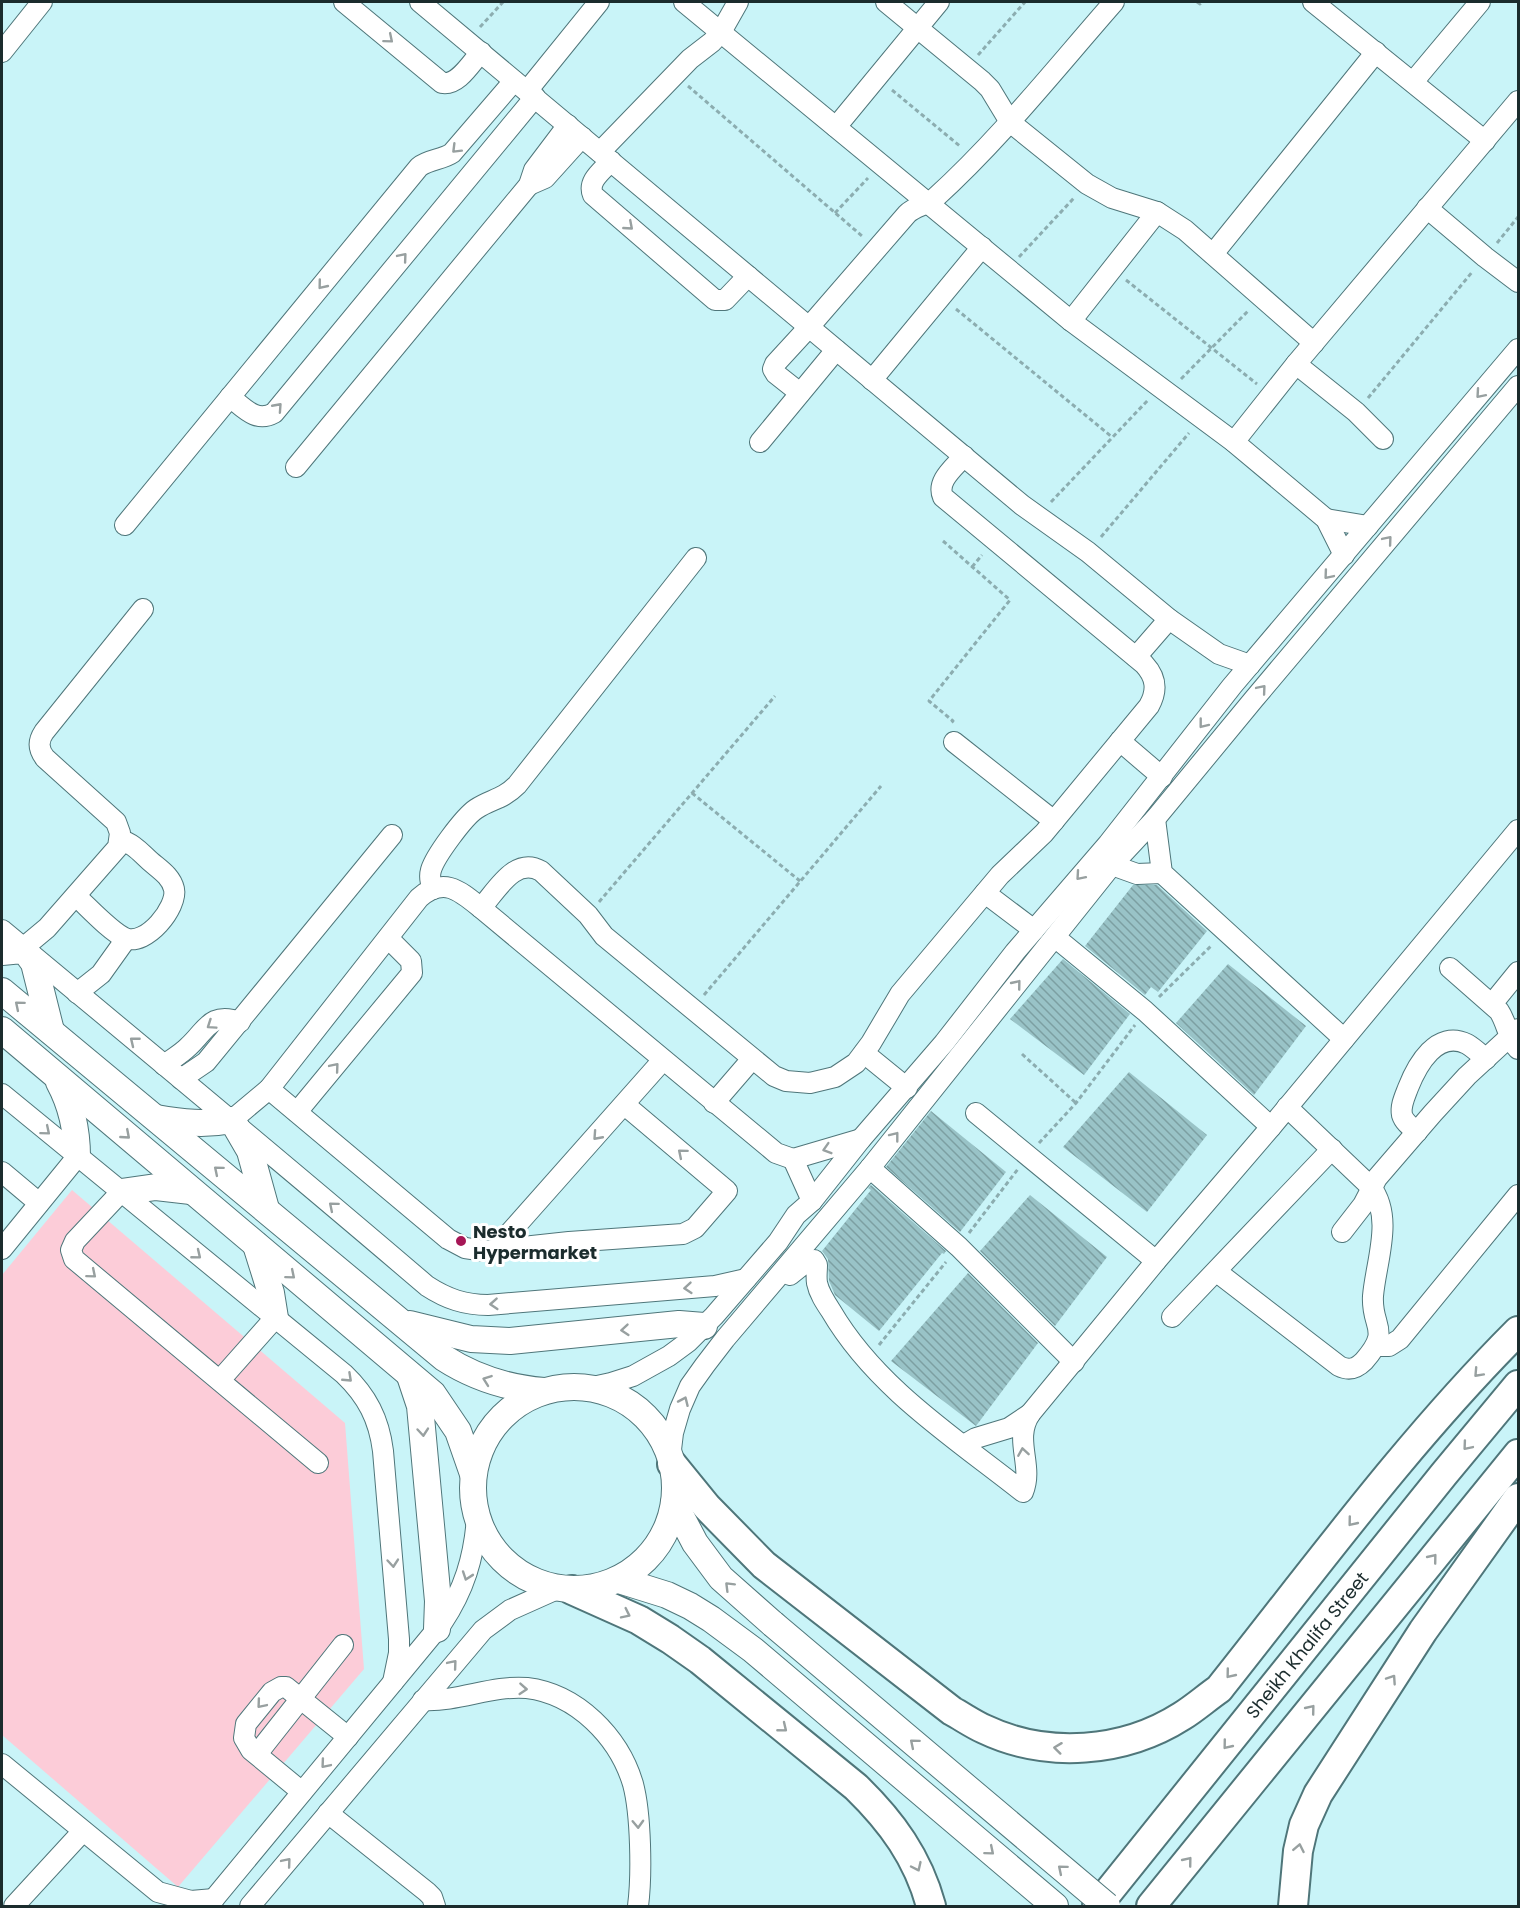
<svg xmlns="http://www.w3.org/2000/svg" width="1520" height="1908" font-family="Poppins,sans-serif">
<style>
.grass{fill:#fcccd8}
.building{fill:url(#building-back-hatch)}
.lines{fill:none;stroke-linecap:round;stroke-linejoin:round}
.minor-casing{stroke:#4f767a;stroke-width:22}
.major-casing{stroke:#4f767a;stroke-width:28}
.highway-casing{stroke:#4f767a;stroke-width:32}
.path{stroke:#8cadb0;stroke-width:3;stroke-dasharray:4.5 3;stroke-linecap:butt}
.minor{stroke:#fff;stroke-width:20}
.major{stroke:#fff;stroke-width:26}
.highway{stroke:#fff;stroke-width:28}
.major-bridge-casing{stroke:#4f767a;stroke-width:28;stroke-linecap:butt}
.major-bridge{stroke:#fff;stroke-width:26}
.oneway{stroke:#98a0a0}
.poi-dot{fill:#a61656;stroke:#fff;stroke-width:2}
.labels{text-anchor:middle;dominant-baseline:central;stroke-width:6;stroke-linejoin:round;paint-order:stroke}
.poi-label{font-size:18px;font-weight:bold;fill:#1b2c2d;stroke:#fff;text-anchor:start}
.street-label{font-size:18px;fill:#1b2c2d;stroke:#fff}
</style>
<defs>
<pattern id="building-back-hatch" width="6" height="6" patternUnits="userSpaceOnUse" patternTransform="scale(1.5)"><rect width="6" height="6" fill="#99c3c7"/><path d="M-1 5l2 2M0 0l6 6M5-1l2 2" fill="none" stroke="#7c9fa2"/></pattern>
</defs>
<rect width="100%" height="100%" fill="#c9f4f8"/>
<path class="grass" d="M72 1190 345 1423 364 1669 178 1887 2 1735V1275Z"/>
<g class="building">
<path d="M1133 885H1157L1207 931 1158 992 1151 987 1145 995 1085 946Z"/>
<path d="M1063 959 1130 1014 1084 1075 1010 1019Z"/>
<path d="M1228 964 1306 1026 1254 1095 1176 1023Z"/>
<path d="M1129 1072 1207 1135 1147 1212 1063 1147Z"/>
<path d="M931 1111 1006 1172 960 1232 886 1167Z"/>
<path d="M871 1185 946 1251 944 1254 942 1253 879 1331 835 1295 829 1281 828 1259 822 1251 871 1190 868 1188Z"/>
<path d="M1030 1195 1107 1257 1055 1326 980 1251Z"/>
<path d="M968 1273 1038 1343 976 1426 891 1361Z"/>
</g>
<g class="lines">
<g class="minor-casing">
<g id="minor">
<path d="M344 2 442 83C458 86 471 63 481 52"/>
<path d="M420 2 1022 505 1088 552 1169 619 1219 654 1250 665"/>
<path d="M684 2 1071 321 1234 442 1326 519 1344 555"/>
<path d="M886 2 982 81 990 89 1010 122 1087 184 1112 198 1157 212 1185 230 1314 343"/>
<path d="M1313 2 1485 141"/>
<path d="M2 52 42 2"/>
<path d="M1413 82 1480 2"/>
<path d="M527 91 599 2"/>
<path d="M836 127 939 2"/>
<path d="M600 152 690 59 712 42 721 32 738 2"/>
<path d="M611 161C602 171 587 181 593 195L715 300H725L748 276"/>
<path d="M529 185 545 178 582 137"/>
<path d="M1427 208 1485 257 1518 282"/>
<path d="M1213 254 1376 52"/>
<path d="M1071 321 1157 212"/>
<path d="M1296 364 1356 412 1383 439"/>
<path d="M872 380 982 247"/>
<path d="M800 393 776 374 773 369 775 364 809 327 907 214C915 206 926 206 935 198 1000 139 1056 68 1114 2"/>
<path d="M230 397C244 408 256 423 274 413L535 97"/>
<path d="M760 442 836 350"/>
<path d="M1234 442 1296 364 1518 101"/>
<path d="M296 467 529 185 534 170 568 125"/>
<path d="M1326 519 1368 526"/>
<path d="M125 525 419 167C429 159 442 160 452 153L514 81"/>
<path d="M1136 657 1169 619"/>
<path d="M1120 741 1162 777"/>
<path d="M954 742 1054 821"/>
<path d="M1155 819 1162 873 1344 1039"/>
<path d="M1115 853 1112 865 1137 874 1162 873"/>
<path d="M433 889C430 882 429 877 431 870 435 856 464 817 476 809 491 799 502 800 517 785L696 558"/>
<path d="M985 893 1034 930"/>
<path d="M76 896C88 907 111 932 125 938 146 947 178 907 174 889 171 876 159 869 150 861 141 853 133 843 120 840"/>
<path d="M481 908C497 890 515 856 541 871L588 915 604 936 774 1076 786 1081 810 1083 835 1077 856 1063 871 1043 900 994 1000 875 1044 833 1149 706C1158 690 1156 677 1144 664L943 497C936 481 954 468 964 456"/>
<path d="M2 930C144 1048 287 1166 427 1286 447 1299 465 1305 488 1305L715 1286 746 1279"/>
<path d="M1056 938 1145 1011 1271 1127"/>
<path d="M23 948 47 928 118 847 120 833 116 822 45 758C38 749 38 741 44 732L143 609"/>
<path d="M1450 968 1499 1011C1507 1023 1508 1039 1518 1049"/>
<path d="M77 993 101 974 126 939"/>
<path d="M1492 1004 1518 972"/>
<path d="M864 1053 907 1088"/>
<path d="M164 1065C172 1059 181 1054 188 1047 206 1031 210 1011 240 1022"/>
<path d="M181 1079 206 1062 392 835"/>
<path d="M269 1089 448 1239 465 1248 485 1251 569 1242 683 1234 695 1228 727 1191 625 1105"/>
<path d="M2 1094 344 1374C367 1396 379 1419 383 1451L399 1639V1653L393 1682"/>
<path d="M714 1103 752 1059"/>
<path d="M297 1112 412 973 411 961 388 938"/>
<path d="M976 1113 1156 1261"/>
<path d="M232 1120 269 1089 419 898C444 876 460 891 481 908L776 1153 793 1159 861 1139"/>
<path d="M1417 1132C1411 1127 1404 1122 1402 1115 1400 1106 1405 1096 1408 1088 1417 1065 1437 1029 1467 1044 1474 1048 1480 1054 1486 1059"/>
<path d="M793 1159 812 1201"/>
<path d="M870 1168 959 1247 1074 1362"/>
<path d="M2 1172 39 1203"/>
<path d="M121 1192 75 1241 71 1250 74 1259 318 1463"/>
<path d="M1342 1232 1363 1205 1377 1178 1433 1113 1467 1076 1518 1029"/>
<path d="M2 1249 77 1157"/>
<path d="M503 1249 506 1237 663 1060"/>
<path d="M1217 1272 1339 1366C1349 1371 1356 1369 1364 1361 1392 1329 1371 1328 1373 1296 1376 1261 1394 1218 1371 1187L1287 1107"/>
<path d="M790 1275 805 1263 814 1260 817 1265C817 1271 816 1277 817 1283 819 1293 825 1302 831 1311 876 1388 955 1438 1023 1492 1034 1465 1013 1440 1030 1414L1156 1261 1271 1127 1518 830"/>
<path d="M1172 1317 1332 1149"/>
<path d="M1376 1346H1389L1400 1339 1518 1195"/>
<path d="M220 1380 275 1318"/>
<path d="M588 1388 611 1383 633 1376 669 1356 688 1342 714 1316 778 1242 796 1215 812 1201 861 1139 944 1043 1015 952 1108 844 1232 686 1518 349"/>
<path d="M964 1445 976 1438 1009 1428 1030 1414"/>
<path d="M670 1458 673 1433 680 1409 690 1386 705 1365 725 1339 870 1168 1112 865 1155 819 1254 699 1518 386"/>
<path d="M423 1700C459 1702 492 1685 527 1688 577 1694 619 1737 633 1784 641 1814 642 1875 638 1906"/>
<path d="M257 1754 343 1645"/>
<path d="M2 1764 158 1892 191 1901 214 1899"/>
<path d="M302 1792 251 1750 244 1738 246 1724 272 1692 281 1687H286L348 1737"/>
<path d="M328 1813 427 1892 432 1897 435 1906"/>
<path d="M14 1906 83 1831"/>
<path d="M208 1906 442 1623C464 1590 474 1558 477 1518"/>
<path d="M250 1906 483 1630 510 1610 557 1589"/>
</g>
</g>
<g class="major-casing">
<g id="major">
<path d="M2 952 22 950 23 948 34 963 51 1031"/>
<path d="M2 991 444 1358C475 1378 507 1388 544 1391"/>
<path d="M2 1030 433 1394 458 1431 473 1474"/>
<path d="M59 1082C72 1106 77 1130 77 1157"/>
<path d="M156 1118C183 1123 206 1125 232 1120L250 1151 266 1209"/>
<path d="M121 1192 156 1187 191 1191"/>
<path d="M256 1245 271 1293 275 1318"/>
<path d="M410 1324 471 1339 510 1341 679 1324 704 1326"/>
<path d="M410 1376 420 1406 438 1601 437 1629"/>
<circle cx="574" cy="1488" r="101"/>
<path d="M674 1503 695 1543 721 1578 773 1624"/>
<path d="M619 1580 667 1595 690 1606 711 1619 753 1650 1055 1906"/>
</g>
</g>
<g class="highway-casing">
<g id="highway">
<path d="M672 1464 707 1507 764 1565 952 1711C963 1717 973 1724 984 1729 1047 1759 1124 1753 1182 1716 1195 1708 1206 1698 1219 1689 1316 1567 1408 1441 1518 1331"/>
<path d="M572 1590 639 1620 670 1639 700 1660 856 1787C892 1822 918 1858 931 1906"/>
<path d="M1097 1906 1444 1474 1518 1385"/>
<path d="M1151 1906 1518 1454"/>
<path d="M1293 1906 1298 1851 1304 1825 1318 1794 1423 1631 1518 1498"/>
</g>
</g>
<g class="path">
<path d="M1197 2 1200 4 1202 2"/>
<path d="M480 27 503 2"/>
<path d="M978 55 1025 2"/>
<path d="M688 86 862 236"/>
<path d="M892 90 961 147"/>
<path d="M835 213 868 178"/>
<path d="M1497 243 1518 217"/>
<path d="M1019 257 1074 198"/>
<path d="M1126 280 1257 384"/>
<path d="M956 309 1112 437"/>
<path d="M1181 379 1248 311"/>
<path d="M1368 398 1473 271"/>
<path d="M1051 502 1148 400"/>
<path d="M1101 537 1189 433"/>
<path d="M943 541 1010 600 929 701 953 721 950 724"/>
<path d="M972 567 982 555"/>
<path d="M692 793 800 881"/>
<path d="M599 902 775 696"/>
<path d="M704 995 881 786"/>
<path d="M1159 997 1212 945"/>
<path d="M1022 1054 1076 1103"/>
<path d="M1039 1143 1076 1103 1135 1025"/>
<path d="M969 1233 1018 1169"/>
<path d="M879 1345 946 1262"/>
</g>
<use href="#minor" class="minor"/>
<use href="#major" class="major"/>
<use href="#highway" class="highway"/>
<g class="major-bridge-casing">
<path id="major-bridge" d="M773 1624 1107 1906"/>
</g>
<use href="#major-bridge" class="major-bridge"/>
</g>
<defs><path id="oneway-chevron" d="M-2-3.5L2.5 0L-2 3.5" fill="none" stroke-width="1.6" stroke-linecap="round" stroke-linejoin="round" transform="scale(1.5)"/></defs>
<g class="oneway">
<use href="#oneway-chevron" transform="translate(389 39) rotate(40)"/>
<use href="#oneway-chevron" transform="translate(456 149) rotate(135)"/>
<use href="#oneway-chevron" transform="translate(629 226) rotate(41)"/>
<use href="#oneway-chevron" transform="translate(403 257) rotate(-50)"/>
<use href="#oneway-chevron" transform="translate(322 285) rotate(129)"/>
<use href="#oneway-chevron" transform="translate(1480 394) rotate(131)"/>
<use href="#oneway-chevron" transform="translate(278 407) rotate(-48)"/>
<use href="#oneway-chevron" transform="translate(1388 540) rotate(-50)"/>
<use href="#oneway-chevron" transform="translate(1328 575) rotate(130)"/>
<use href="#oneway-chevron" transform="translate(1262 689) rotate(-50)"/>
<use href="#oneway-chevron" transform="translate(1203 724) rotate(128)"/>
<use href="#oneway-chevron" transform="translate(1080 876) rotate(131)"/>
<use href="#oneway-chevron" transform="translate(1017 984) rotate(-51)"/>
<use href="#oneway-chevron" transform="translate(19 1005) rotate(-140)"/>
<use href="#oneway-chevron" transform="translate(211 1025) rotate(146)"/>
<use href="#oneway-chevron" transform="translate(134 1041) rotate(-141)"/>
<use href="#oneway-chevron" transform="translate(335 1067) rotate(-50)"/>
<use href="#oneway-chevron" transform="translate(46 1131) rotate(40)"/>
<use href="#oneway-chevron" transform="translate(126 1135) rotate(41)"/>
<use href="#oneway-chevron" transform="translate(597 1136) rotate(132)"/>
<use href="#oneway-chevron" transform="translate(895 1136) rotate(-52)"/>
<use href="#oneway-chevron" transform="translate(827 1149) rotate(163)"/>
<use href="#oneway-chevron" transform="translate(682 1153) rotate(-140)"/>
<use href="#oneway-chevron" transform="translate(218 1170) rotate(-140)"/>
<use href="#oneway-chevron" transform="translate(333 1206) rotate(-140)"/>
<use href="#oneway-chevron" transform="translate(197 1255) rotate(39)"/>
<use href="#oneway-chevron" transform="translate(92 1274) rotate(40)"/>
<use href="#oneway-chevron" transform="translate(291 1275) rotate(40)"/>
<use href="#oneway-chevron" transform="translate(688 1288) rotate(175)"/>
<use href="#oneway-chevron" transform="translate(494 1304) rotate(176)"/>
<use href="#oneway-chevron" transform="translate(625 1330) rotate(175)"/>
<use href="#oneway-chevron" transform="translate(1478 1373) rotate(133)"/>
<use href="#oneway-chevron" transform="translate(348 1378) rotate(43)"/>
<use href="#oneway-chevron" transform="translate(487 1380) rotate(-160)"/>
<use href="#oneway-chevron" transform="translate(684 1401) rotate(-66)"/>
<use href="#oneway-chevron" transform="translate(423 1432) rotate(85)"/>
<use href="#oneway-chevron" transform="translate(1467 1446) rotate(130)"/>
<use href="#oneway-chevron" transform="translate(1023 1452) rotate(-99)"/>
<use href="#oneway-chevron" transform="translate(1352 1522) rotate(129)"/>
<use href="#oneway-chevron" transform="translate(1433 1558) rotate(-51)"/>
<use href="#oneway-chevron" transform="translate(393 1563) rotate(85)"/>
<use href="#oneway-chevron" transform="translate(467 1576) rotate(109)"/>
<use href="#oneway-chevron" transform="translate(729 1586) rotate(-135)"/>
<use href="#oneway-chevron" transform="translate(626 1614) rotate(26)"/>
<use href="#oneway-chevron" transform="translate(453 1664) rotate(-50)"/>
<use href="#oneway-chevron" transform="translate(1230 1674) rotate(129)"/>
<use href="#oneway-chevron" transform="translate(1392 1679) rotate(-56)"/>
<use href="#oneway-chevron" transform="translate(523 1689) rotate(4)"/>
<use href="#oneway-chevron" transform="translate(261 1704) rotate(130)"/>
<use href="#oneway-chevron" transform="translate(1311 1709) rotate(-51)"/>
<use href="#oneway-chevron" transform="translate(783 1728) rotate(39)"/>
<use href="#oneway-chevron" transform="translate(914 1743) rotate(-140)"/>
<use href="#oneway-chevron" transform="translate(1227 1745) rotate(129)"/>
<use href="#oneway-chevron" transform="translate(1058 1748) rotate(-173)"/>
<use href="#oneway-chevron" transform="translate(325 1764) rotate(130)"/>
<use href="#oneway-chevron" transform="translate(638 1824) rotate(88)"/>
<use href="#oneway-chevron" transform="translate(1299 1848) rotate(-79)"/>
<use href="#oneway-chevron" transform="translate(990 1851) rotate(40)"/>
<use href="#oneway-chevron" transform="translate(1188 1861) rotate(-51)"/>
<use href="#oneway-chevron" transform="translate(287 1862) rotate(-50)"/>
<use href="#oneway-chevron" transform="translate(917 1867) rotate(65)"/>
<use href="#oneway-chevron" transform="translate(1062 1869) rotate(-140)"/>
</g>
<circle class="poi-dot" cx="461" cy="1241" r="6"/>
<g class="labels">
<g class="poi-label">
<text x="473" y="1231">Nesto<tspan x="473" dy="21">Hypermarket</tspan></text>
</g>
<g class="street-label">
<text transform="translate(1307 1645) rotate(-51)">Sheikh Khalifa Street</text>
</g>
</g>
<rect width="1520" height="1908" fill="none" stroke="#1b2c2d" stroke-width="6"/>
</svg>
